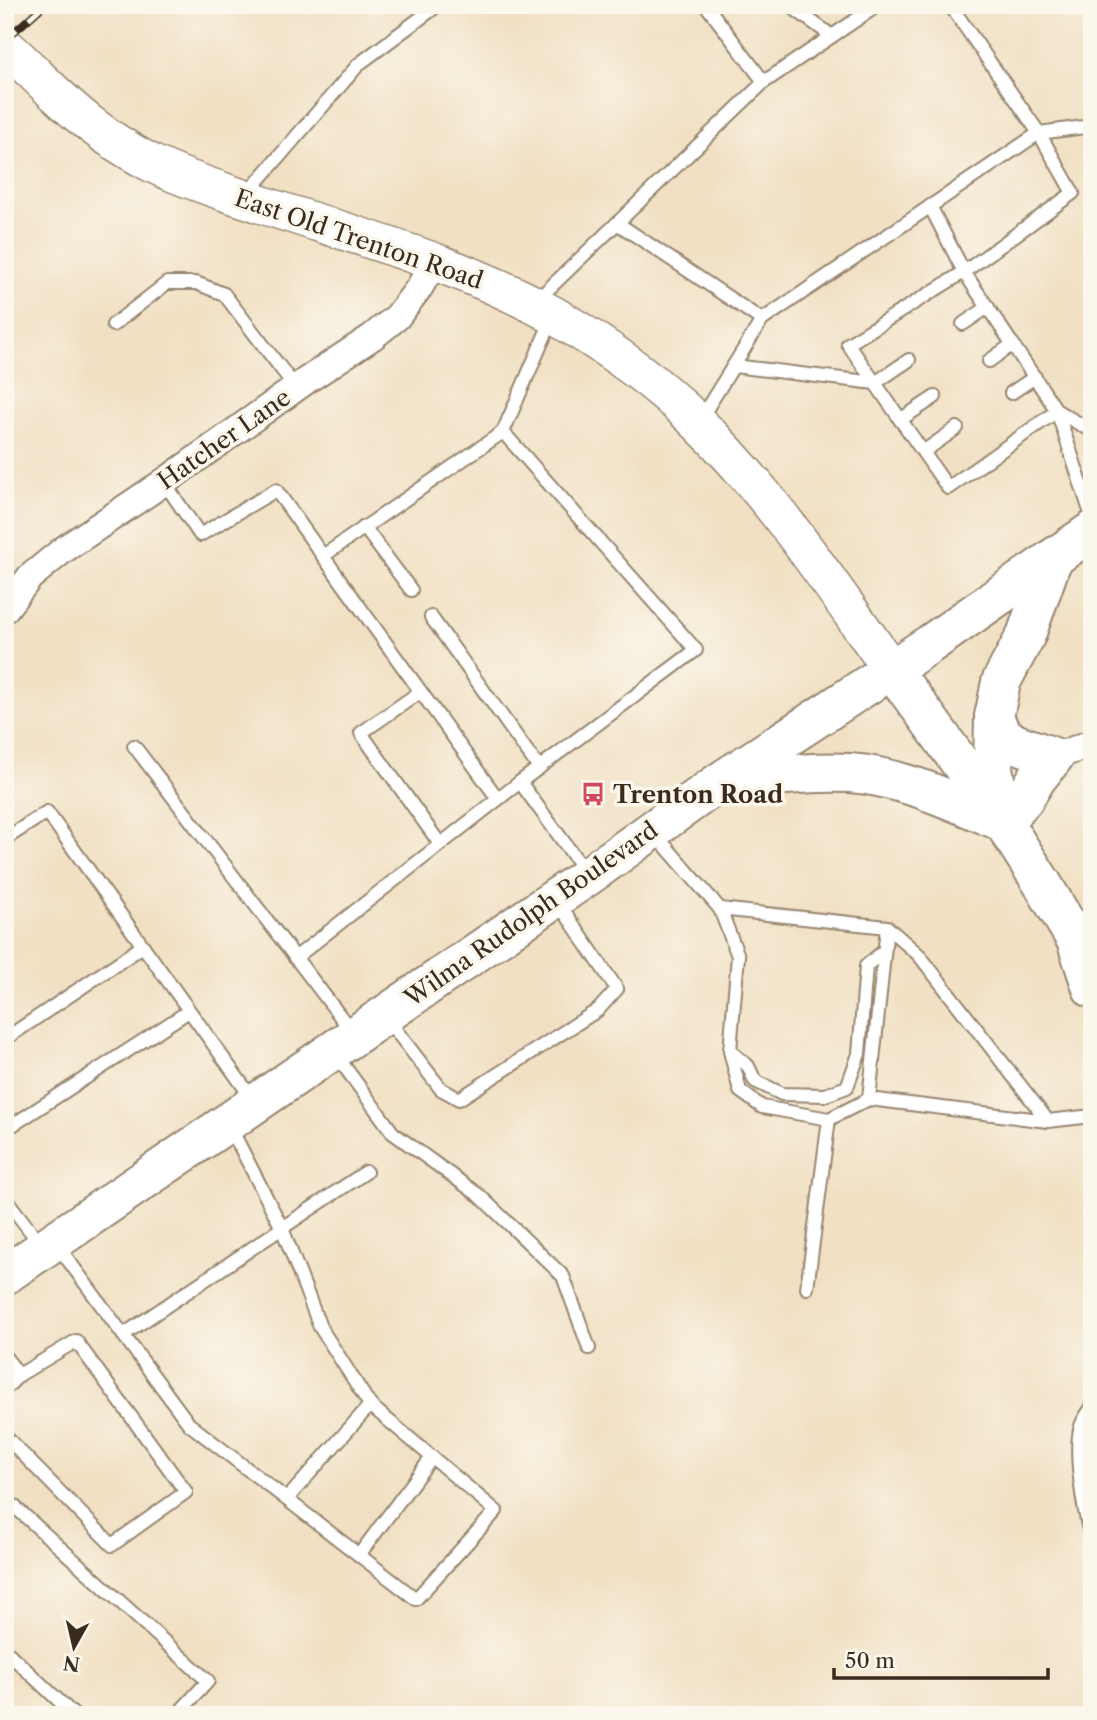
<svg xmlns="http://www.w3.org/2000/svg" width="1097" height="1720" font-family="'Libre Caslon Text',serif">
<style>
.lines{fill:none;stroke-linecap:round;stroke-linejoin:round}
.lane-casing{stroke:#968570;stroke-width:16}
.street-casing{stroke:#968570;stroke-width:30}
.secondary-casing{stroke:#968570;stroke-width:40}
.primary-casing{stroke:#968570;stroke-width:42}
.highway-casing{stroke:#968570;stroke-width:42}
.lane{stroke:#fff;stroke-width:12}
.street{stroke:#fff;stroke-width:26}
.secondary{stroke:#fff;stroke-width:37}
.primary{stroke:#fff;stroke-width:38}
.highway{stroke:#fff;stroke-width:38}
.rail-casing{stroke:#3b2a1e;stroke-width:8}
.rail{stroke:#fbf7ec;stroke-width:5;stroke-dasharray:16;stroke-linecap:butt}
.labels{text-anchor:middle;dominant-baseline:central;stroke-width:7;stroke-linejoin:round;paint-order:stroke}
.street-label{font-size:24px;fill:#3b2a1e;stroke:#fbf7ec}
.poi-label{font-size:24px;font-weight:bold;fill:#3b2a1e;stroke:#fbf7ec;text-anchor:start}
</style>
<rect width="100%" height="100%" fill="#fbf7ec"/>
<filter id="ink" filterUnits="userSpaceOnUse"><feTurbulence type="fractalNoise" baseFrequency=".0143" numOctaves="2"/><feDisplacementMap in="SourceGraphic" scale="14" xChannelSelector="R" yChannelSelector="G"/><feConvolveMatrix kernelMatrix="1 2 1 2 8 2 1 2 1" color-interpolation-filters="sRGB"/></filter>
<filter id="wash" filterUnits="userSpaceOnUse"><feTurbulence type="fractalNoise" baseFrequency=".00686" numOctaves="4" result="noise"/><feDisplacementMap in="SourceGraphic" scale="28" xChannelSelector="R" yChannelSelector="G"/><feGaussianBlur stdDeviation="1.57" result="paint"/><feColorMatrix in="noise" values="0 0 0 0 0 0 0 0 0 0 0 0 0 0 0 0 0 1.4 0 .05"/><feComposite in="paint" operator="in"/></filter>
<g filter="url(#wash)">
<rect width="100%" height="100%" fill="#f1e0c3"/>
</g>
<g filter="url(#ink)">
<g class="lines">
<g class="lane-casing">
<g id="lane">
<path d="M801 5 796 10 832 36"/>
<path d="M764 82 878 5"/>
<path d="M246 195 359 64 438 5"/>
<path d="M930 206 964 272 1073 193 1039 133 1092 126"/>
<path d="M617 223 762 320 1039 133 950 5"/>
<path d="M535 302 764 82 706 5"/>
<path d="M552 319 503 432 696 650 520 782 587 874"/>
<path d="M963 324 988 307"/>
<path d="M113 325 167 283H196L224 294 296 388"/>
<path d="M989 361 1013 344"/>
<path d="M734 366 875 383 909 360"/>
<path d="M1011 393 1035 377"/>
<path d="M1057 411 948 488 848 344 964 272 1057 411 1092 517"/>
<path d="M1057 411 1092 431"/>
<path d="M900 420 935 397"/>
<path d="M699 421 762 320"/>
<path d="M923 452 957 428"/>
<path d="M164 482 200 535 276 490 323 556"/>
<path d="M364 527 411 590"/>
<path d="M431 617 539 768"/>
<path d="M420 692 361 733 440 844"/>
<path d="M134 746 353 1033"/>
<path d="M498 799 323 556 503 432"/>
<path d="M655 834 720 909 738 956 730 1051 740 1091 762 1107 829 1119 869 1099 1048 1121 1092 1116"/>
<path d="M5 839 47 812 254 1101"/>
<path d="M720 909 887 927 919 955 1048 1121"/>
<path d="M295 958 520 782"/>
<path d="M387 1019 441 1089 459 1099 598 1010 617 989 557 901"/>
<path d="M5 1039 143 946"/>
<path d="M730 1051 748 1066 755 1081 782 1094 825 1095 847 1087 859 1054 866 966 884 951"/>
<path d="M336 1055 393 1133 480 1196 563 1276 589 1348"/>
<path d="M869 1099 887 927"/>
<path d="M230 1127 282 1228 366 1172"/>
<path d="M5 1130 189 1011"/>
<path d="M5 1198 41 1245"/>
<path d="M57 1245 189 1424 416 1599 496 1511 370 1405 320 1327 282 1228 123 1335"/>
<path d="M807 1288 829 1119"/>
<path d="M5 1357 19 1375"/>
<path d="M5 1389 19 1375 76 1341 186 1492 112 1545 5 1436"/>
<path d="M1092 1407C1088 1413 1083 1420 1081 1426 1073 1451 1084 1514 1092 1540"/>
<path d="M5 1498 208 1681 177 1715"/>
<path d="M287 1499 370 1405"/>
<path d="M359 1555 432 1457"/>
<path d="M5 1650 74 1715"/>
</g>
</g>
<g class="street-casing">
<g id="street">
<path d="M5 609 30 577 63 550 164 482 307 380 372 337 397 317 419 288 435 261"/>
<path d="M1054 757 1092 743"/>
</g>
</g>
<g class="secondary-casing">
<path id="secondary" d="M5 46C24 62 40 80 58 96 86 123 118 146 153 164 188 181 226 192 263 205 362 238 464 265 555 316 606 346 656 381 698 423 773 496 830 584 891 669"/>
</g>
<g class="primary-casing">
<g id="primary">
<path d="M891 669 921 709 1003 822 1042 883 1076 940 1092 988"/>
<path d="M994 717 1001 733 1014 743 1054 757 1037 778 1024 799 1003 822"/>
</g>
</g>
<g class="highway-casing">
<g id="highway">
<path d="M727 780C767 777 809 771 850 773 904 777 954 802 1003 822"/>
<path d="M1003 822 993 768 994 717 1001 682 1026 635 1053 558"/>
<path d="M5 1275 588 876 721 781 930 644 1092 531"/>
</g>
</g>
<use href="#lane" class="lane"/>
<use href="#street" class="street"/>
<use href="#secondary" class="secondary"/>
<use href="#primary" class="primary"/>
<use href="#highway" class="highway"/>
<g class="rail-casing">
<path id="rail" d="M5 40 44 5"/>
</g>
<use href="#rail" class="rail"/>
</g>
</g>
<defs>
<g id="bus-bare" transform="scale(1.89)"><path d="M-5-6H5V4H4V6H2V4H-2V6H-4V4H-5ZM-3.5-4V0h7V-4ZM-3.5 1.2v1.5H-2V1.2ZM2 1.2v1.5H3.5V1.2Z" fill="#d1495b" stroke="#fbf7ec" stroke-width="2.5" paint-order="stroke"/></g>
</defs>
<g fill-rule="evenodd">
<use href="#bus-bare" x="593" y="794"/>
</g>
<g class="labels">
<g class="street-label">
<text transform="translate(359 239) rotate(19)">East Old Trenton Road</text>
<text transform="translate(224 439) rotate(-35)">Hatcher Lane</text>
<text transform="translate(531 914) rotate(-35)">Wilma Rudolph Boulevard</text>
</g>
<g class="poi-label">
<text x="613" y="794">Trenton Road</text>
</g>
</g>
<rect width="1097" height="1720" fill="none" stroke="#fbf7ec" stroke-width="28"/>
<g transform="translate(74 1647) rotate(188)" stroke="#fbf7ec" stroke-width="5" paint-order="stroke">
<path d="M0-5L12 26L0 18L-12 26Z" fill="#3b2a1e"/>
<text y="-10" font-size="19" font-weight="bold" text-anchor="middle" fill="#3b2a1e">N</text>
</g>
<path d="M834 1668v10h214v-10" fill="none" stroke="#3b2a1e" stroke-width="3.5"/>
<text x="845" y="1668" font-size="21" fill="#3b2a1e" stroke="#fbf7ec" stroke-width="5" paint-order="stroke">50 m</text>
</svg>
